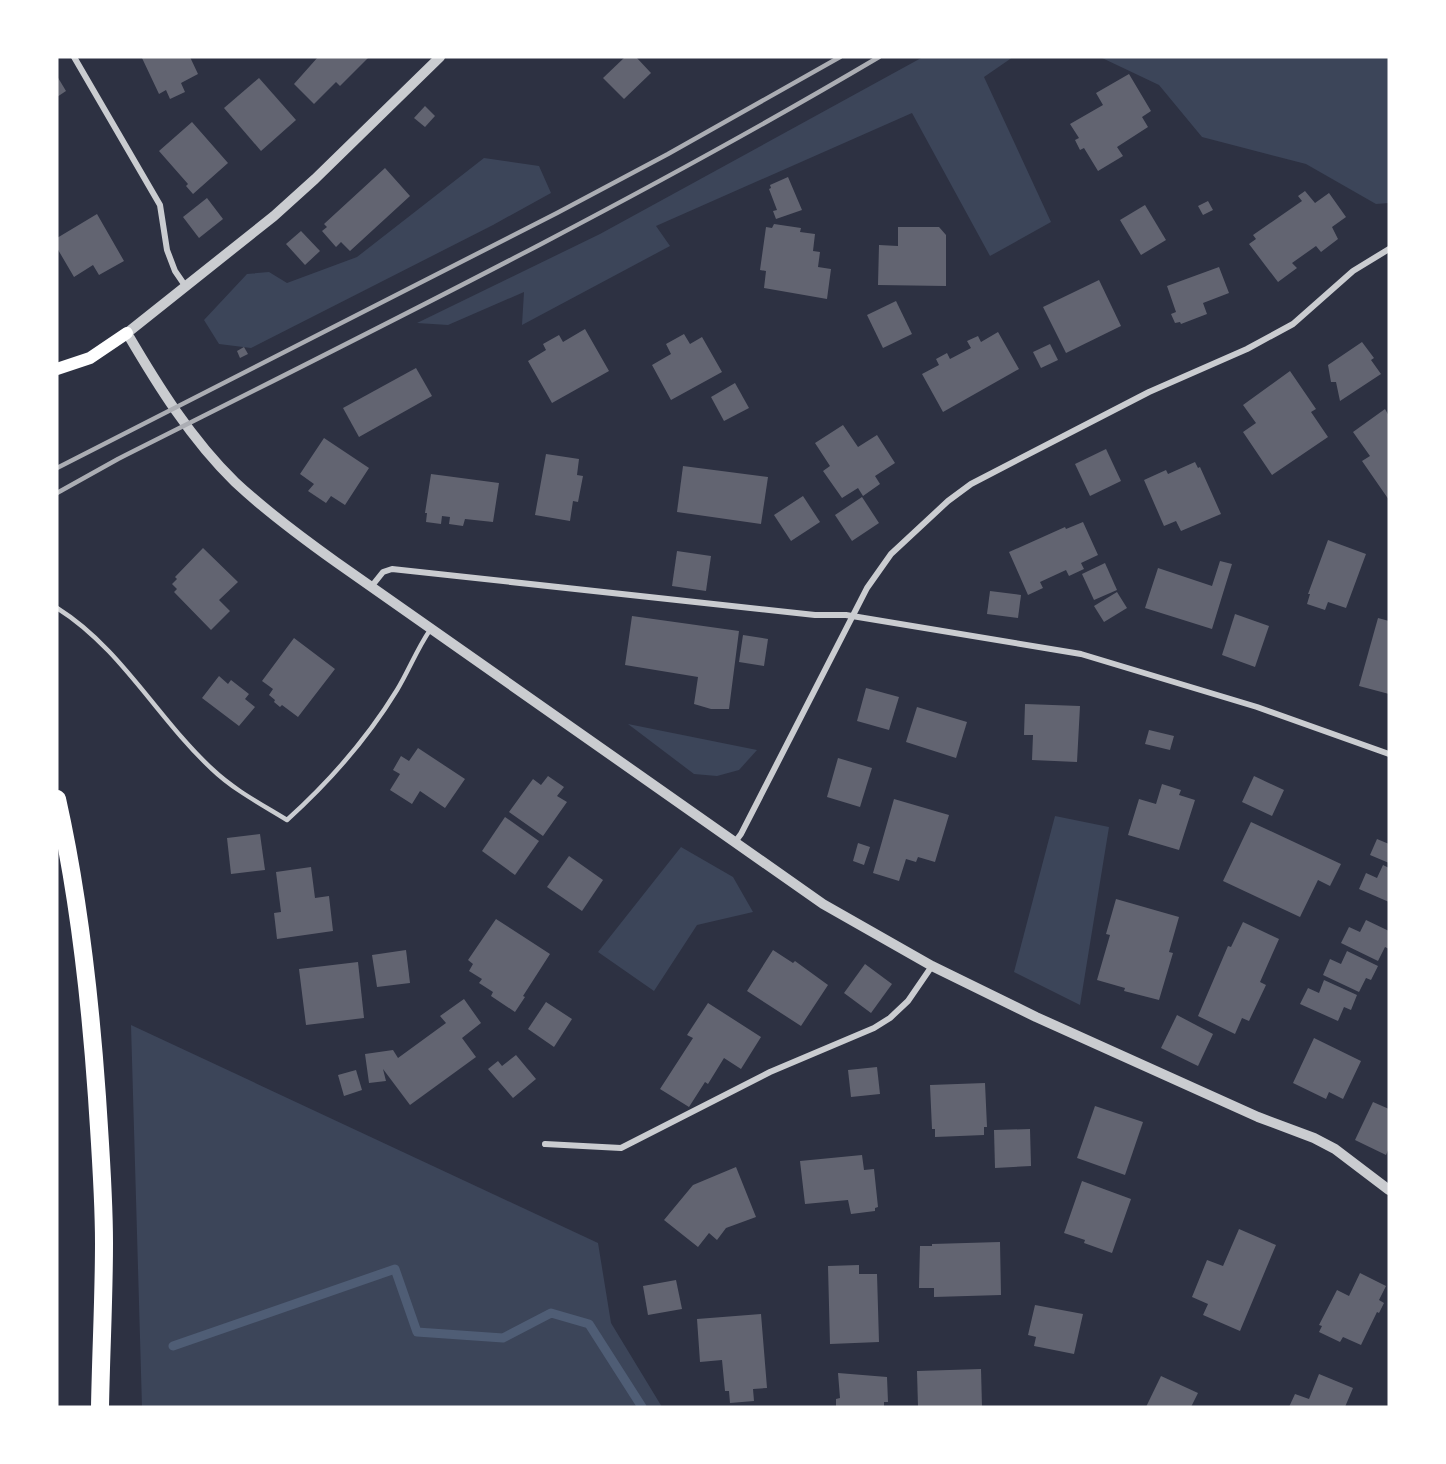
<svg xmlns="http://www.w3.org/2000/svg" width="1446" height="1464" font-family="'Alegreya Sans',sans-serif">
<style>
.green{fill:#3c4559}
.lines{fill:none;stroke-linecap:round;stroke-linejoin:round}
.stream{stroke:#4f5d75;stroke-width:9}
.building{fill:#626471}
.service{stroke:#caccd0;stroke-width:4.5}
.minor{stroke:#caccd0;stroke-width:6}
.tertiary{stroke:#caccd0;stroke-width:10}
.secondary{stroke:#fff;stroke-width:12}
.motorway{stroke:#fff;stroke-width:18}
.rail{stroke:#abadb3;stroke-width:4.5}
</style>
<rect width="100%" height="100%" fill="#2d3142"/>
<g class="green">
<path d="M923 57H1013L984 77 1051 222 990 256 912 113 656 226 670 246 522 325 524 292 448 325 417 323 600 234Z"/>
<path d="M1100 57H1389V203L1376 204 1306 164 1202 137 1159 85Z"/>
<path d="M484 158 539 166 551 193 493 225 251 348 219 344 204 320 247 274 269 272 287 283 357 257Z"/>
<path d="M628 724 757 750 739 770 717 776 694 774Z"/>
<path d="M1055 816 1109 827 1080 1005 1014 972Z"/>
<path d="M681 847 733 877 753 912 697 925 654 991 598 952Z"/>
<path d="M131 1025 598 1243 611 1323 662 1407H142Z"/>
</g>
<g class="lines">
<path class="stream" d="M173 1346 395 1269 417 1332 503 1338 551 1313 589 1324 642 1407"/>
</g>
<g class="building">
<path d="M145 57H190L198 74 181 83 185 92 170 99 166 90 159 94 142 58Z"/>
<path d="M318 57H369L340 86 336 82 314 104 294 84Z"/>
<path d="M625 57H636L651 73 624 99 603 78Z"/>
<path d="M1129 74 1151 111 1142 117 1148 127 1117 147 1123 156 1098 171 1084 148 1080 150 1075 140 1079 138 1070 124 1103 105 1096 93Z"/>
<path d="M57 76 66 91 57 97Z"/>
<path d="M259 78 296 120 261 151 224 108Z"/>
<path d="M425 106 435 116 425 127 414 118Z"/>
<path d="M192 122 228 163 193 194 186 186 188 184 159 151Z"/>
<path d="M385 168 410 196 350 251 341 242 336 247 322 231 327 227 324 224Z"/>
<path d="M788 177 802 210 776 219 773 211 777 210 769 189 771 188 770 185Z"/>
<path d="M1305 191 1315 203 1329 193 1346 217 1332 227 1338 239 1321 252 1316 246 1292 263 1297 268 1278 282 1249 244 1256 239 1253 235 1302 201 1298 196Z"/>
<path d="M207 198 223 219 199 238 183 217Z"/>
<path d="M1208 201 1213 210 1203 215 1198 206Z"/>
<path d="M1145 205 1166 240 1141 255 1120 220Z"/>
<path d="M97 214 124 261 99 275 93 265 74 277 57 248V238Z"/>
<path d="M774 224 801 228 800 232 815 234 813 251 820 252 818 267 831 269 827 299 764 288 766 271 760 270 766 227 772 228Z"/>
<path d="M898 227H939L946 235V286L878 285 879 245 898 246Z"/>
<path d="M301 231 320 251 305 265 286 244Z"/>
<path d="M1219 267 1229 293 1203 303 1207 314 1181 324 1180 322 1175 323 1171 314 1176 312 1167 286Z"/>
<path d="M1099 280 1121 326 1066 353 1043 307Z"/>
<path d="M896 301 912 334 883 348 867 315Z"/>
<path d="M585 329 609 371 552 403 528 361 546 350 543 344 559 335 563 342Z"/>
<path d="M998 332 1019 369 943 412 922 374 939 365 936 359 947 353 950 359 971 348 967 341 978 336 981 342Z"/>
<path d="M684 334 690 344 702 337 722 372 671 400 652 365 671 354 666 344Z"/>
<path d="M1362 342 1374 358 1371 360 1381 374 1340 401 1336 382H1331L1328 365Z"/>
<path d="M1050 344 1058 360 1041 368 1033 352Z"/>
<path d="M244 347 248 354 240 358 237 351Z"/>
<path d="M416 368 432 396 359 437 343 408Z"/>
<path d="M1290 371 1316 409 1311 412 1328 437 1272 475 1243 432 1256 423 1243 405Z"/>
<path d="M735 383 749 408 724 421 711 397Z"/>
<path d="M1385 409 1389 416V500L1362 461 1370 456 1353 432Z"/>
<path d="M843 425 858 447 877 435 895 463 875 476 880 484 863 496 858 488 842 498 823 471 830 466 815 443Z"/>
<path d="M324 438 369 468 345 505 331 496 326 503 308 491 314 484 300 474Z"/>
<path d="M1106 449 1121 481 1090 496 1075 464Z"/>
<path d="M546 454 579 459 577 475 583 476 578 502 573 501 570 521 535 515Z"/>
<path d="M1195 462 1198 468 1200 467 1221 514 1181 531 1176 521 1164 526 1144 480 1166 470 1168 474Z"/>
<path d="M683 466 768 477 761 524 677 512Z"/>
<path d="M431 474 499 483 493 522 465 519 463 526 449 524 450 517 442 516 441 524 426 522 427 513H425Z"/>
<path d="M803 496 820 522 791 541 774 515Z"/>
<path d="M862 497 879 523 852 541 835 515Z"/>
<path d="M1083 522 1098 555 1081 563 1084 569 1069 576 1066 570 1040 582 1043 588 1028 595 1009 552 1065 527 1066 529Z"/>
<path d="M1328 540 1366 554 1346 608 1328 602 1325 610 1307 604 1310 594H1308Z"/>
<path d="M203 548 238 582 219 600 230 611 211 630 174 592 177 589 172 584 177 579 175 577Z"/>
<path d="M677 551 711 556 706 591 672 586Z"/>
<path d="M1220 561 1232 564 1212 629 1145 608 1158 568 1212 586Z"/>
<path d="M1105 563 1117 590 1094 600 1082 574Z"/>
<path d="M990 591 1021 595 1018 618 987 614Z"/>
<path d="M1117 592 1127 608 1104 622 1094 606Z"/>
<path d="M1235 614 1269 626 1255 667 1222 655Z"/>
<path d="M632 616 739 631 729 709H711L694 704 698 677 625 665Z"/>
<path d="M1378 618 1389 621V694L1359 686Z"/>
<path d="M743 635 768 639 764 666 739 662Z"/>
<path d="M294 638 335 669 298 717 282 705 280 707 274 702 275 700 269 695 273 689 262 681Z"/>
<path d="M219 676 228 684 231 680 249 694 245 699 255 707 239 726 202 698Z"/>
<path d="M866 688 899 697 889 730 857 721Z"/>
<path d="M1025 704 1080 706 1077 762 1032 760 1033 735H1024Z"/>
<path d="M917 707 967 722 956 758 906 742Z"/>
<path d="M1149 730 1174 736 1170 750 1145 744Z"/>
<path d="M418 748 465 779 445 808 420 791 412 804 390 790 400 774 393 770 401 756 409 761Z"/>
<path d="M838 758 872 768 860 807 827 797Z"/>
<path d="M548 776 564 787 557 796 567 802 543 836 509 812 533 779 541 785Z"/>
<path d="M1254 776 1284 790 1272 816 1242 802Z"/>
<path d="M1162 784 1181 790 1179 795 1195 800 1179 850 1128 835 1139 799 1156 804Z"/>
<path d="M894 799 949 815 935 862 918 857 916 862 906 859 899 881 873 873Z"/>
<path d="M505 817 539 841 515 875 482 851Z"/>
<path d="M1251 822 1341 864 1330 886 1318 880 1300 917 1223 881Z"/>
<path d="M260 834 265 870 231 874 227 838Z"/>
<path d="M1377 839 1389 844V863L1370 855Z"/>
<path d="M858 843 870 847 864 865 853 861Z"/>
<path d="M569 856 603 880 582 911 547 887Z"/>
<path d="M1383 865 1389 868V902L1359 889 1366 873 1377 878Z"/>
<path d="M311 867 315 898 329 896 333 931 277 939 274 913 281 912 276 872Z"/>
<path d="M1116 899 1179 917 1169 952 1173 953 1159 1000 1124 991 1125 988 1097 980 1110 935 1106 934Z"/>
<path d="M496 919 550 954 523 996 525 997 515 1012 491 996 493 992 479 983 482 979 469 971 473 964 468 960Z"/>
<path d="M1366 920 1389 931V949L1385 947 1378 961 1341 943 1349 927 1360 932Z"/>
<path d="M1243 922 1279 939 1260 982 1266 985 1249 1021 1242 1018 1235 1034 1198 1016 1228 946 1231 947Z"/>
<path d="M406 950 410 983 377 987 372 955Z"/>
<path d="M773 950 793 963 795 961 828 985 801 1026 747 991Z"/>
<path d="M1347 951 1378 966 1371 980 1366 978 1359 992 1323 975 1330 959 1341 964Z"/>
<path d="M358 962 364 1018 306 1025 299 969Z"/>
<path d="M865 964 892 984 871 1013 844 993Z"/>
<path d="M1324 980 1357 995 1351 1010 1344 1007 1338 1021 1300 1004 1308 988 1319 993Z"/>
<path d="M464 999 481 1023 462 1038 476 1057 410 1105 383 1069 386 1081 369 1083 365 1054 393 1050 398 1058 446 1023 440 1016Z"/>
<path d="M546 1002 572 1019 554 1047 528 1029Z"/>
<path d="M708 1003 761 1037 741 1069 724 1058 708 1084 705 1082 689 1107 660 1089 693 1038 687 1035Z"/>
<path d="M1177 1015 1213 1034 1198 1066 1161 1048Z"/>
<path d="M1314 1038 1361 1061 1343 1099 1329 1092 1326 1099 1293 1083Z"/>
<path d="M516 1055 536 1079 513 1098 488 1069 498 1061 502 1066Z"/>
<path d="M877 1067 880 1094 851 1097 848 1070Z"/>
<path d="M356 1070 362 1090 344 1096 338 1075Z"/>
<path d="M985 1083 987 1127H984V1135L935 1137V1129H932L930 1085Z"/>
<path d="M1373 1102 1389 1109V1148L1386 1155 1355 1140Z"/>
<path d="M1095 1106 1143 1122 1125 1175 1077 1158Z"/>
<path d="M1030 1129 1031 1166 995 1168 994 1130Z"/>
<path d="M862 1155 864 1170 874 1169 878 1207 875 1208V1211L851 1214 848 1200 805 1204 800 1161Z"/>
<path d="M736 1167 756 1217 726 1228 717 1240 709 1233 698 1247 664 1220 693 1185Z"/>
<path d="M1082 1181 1131 1199 1112 1253 1084 1243 1085 1240 1064 1233Z"/>
<path d="M1239 1229 1276 1245 1240 1331 1203 1315 1208 1304 1192 1297 1207 1260 1223 1266Z"/>
<path d="M1000 1242 1001 1295 934 1297V1288H919L920 1246H932V1244Z"/>
<path d="M859 1265V1274H877L879 1342 830 1344 828 1266Z"/>
<path d="M1360 1273 1386 1286 1379 1300 1384 1303 1379 1313 1377 1312 1361 1345 1343 1337 1340 1342 1319 1332 1322 1326 1319 1325 1337 1290 1349 1296Z"/>
<path d="M676 1280 682 1309 648 1315 643 1286Z"/>
<path d="M1035 1305 1083 1314 1074 1354 1034 1346 1036 1337 1028 1335Z"/>
<path d="M761 1314 767 1388 753 1389 754 1401 730 1403 729 1391H725L722 1360 700 1362 697 1319Z"/>
<path d="M981 1369 982 1407H918L917 1371Z"/>
<path d="M838 1373 887 1377 888 1402H884V1407H836V1399L840 1398Z"/>
<path d="M1319 1374 1353 1388 1345 1407H1289L1295 1394 1309 1399Z"/>
<path d="M1161 1376 1198 1393 1191 1407H1146Z"/>
</g>
<g class="lines">
<path class="service" d="M57 608C121 648 157 718 212 769 234 790 261 804 287 820 329 782 367 739 397 690 409 670 417 649 430 630"/>
<g class="minor">
<path d="M74 57 160 205 167 250 175 271 186 287"/>
<path d="M371 587 383 572 392 569 815 615H846L1081 654 1257 707 1389 754"/>
<path d="M735 842 741 834 867 588 891 554 948 501 971 484 1149 392 1247 349 1293 324 1353 271 1389 249"/>
<path d="M545 1144 621 1148 770 1072 874 1028 890 1018 908 1001 932 966"/>
</g>
<path class="tertiary" d="M440 57 315 179 274 216 127 333C158 386 191 439 235 482 266 511 301 537 336 562L823 904 932 966 1036 1017 1258 1117 1314 1138 1335 1149 1389 1190"/>
<path class="secondary" d="M57 369 90 358 127 333"/>
<path class="motorway" d="M57 799C79 897 90 997 97 1097 100 1145 104 1194 104 1243 104 1297 101 1352 100 1407"/>
<g class="rail">
<path d="M57 468 557 213 668 154 840 57"/>
<path d="M57 493 118 459C374 330 632 203 879 57"/>
</g>
</g>
<rect width="1446" height="1464" fill="none" stroke="#ffffff" stroke-width="117"/>
</svg>
